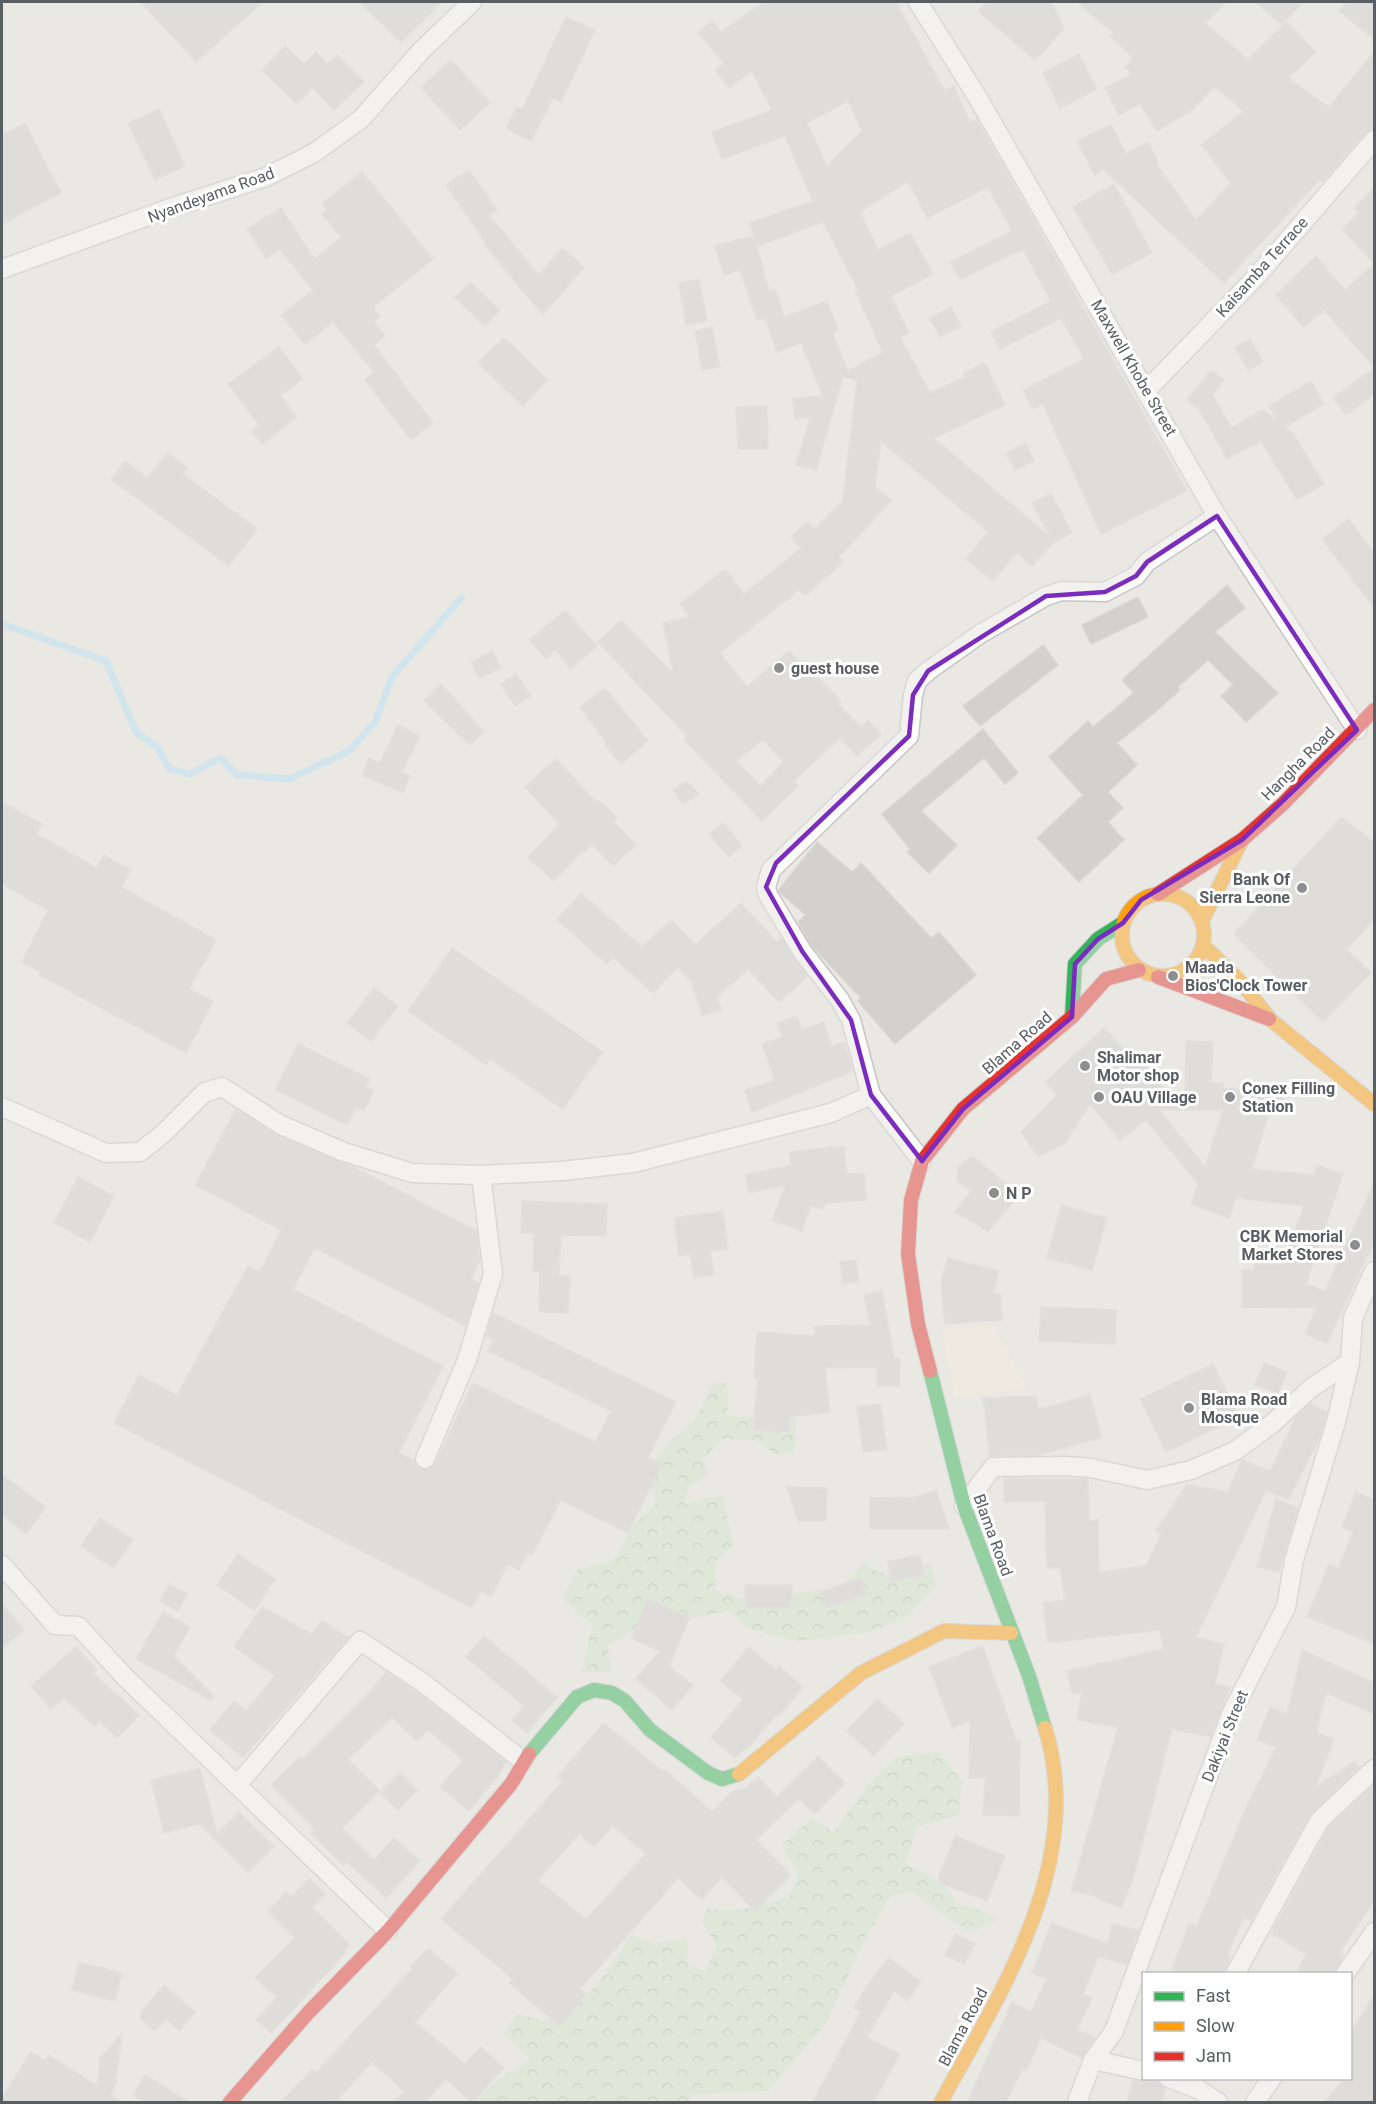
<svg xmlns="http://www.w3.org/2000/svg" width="1376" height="2104" font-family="Roboto,sans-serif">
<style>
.commercial{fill:#f6edda}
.forest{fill:url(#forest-crowns)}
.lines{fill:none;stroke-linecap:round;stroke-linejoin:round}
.stream{stroke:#b5e0f7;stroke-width:7}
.building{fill:#d3d1ce;stroke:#d9d6d2;stroke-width:1.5;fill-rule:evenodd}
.street-casing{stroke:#c6c6c6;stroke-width:21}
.fast-casing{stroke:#c7c7c7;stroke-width:16}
.slow-casing{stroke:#c7c7c7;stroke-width:16}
.jam-casing{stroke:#c7c7c7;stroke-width:16}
.street{stroke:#fcfcfb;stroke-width:18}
.fast{stroke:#30b455;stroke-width:14}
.slow{stroke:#ff9f0a;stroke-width:14}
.jam{stroke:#e5322d;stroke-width:14}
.marked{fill:none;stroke:#7b2cbf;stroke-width:4.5;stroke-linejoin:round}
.poi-dot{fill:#8c8e8f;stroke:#fff;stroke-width:2}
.labels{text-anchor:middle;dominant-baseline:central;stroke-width:6;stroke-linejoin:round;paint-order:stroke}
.street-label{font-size:16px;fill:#595e62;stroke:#fff}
.poi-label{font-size:16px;font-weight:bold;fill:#595e62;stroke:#fff;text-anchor:start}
</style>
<defs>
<pattern id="forest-crowns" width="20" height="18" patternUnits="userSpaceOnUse" patternTransform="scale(1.5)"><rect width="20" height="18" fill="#d2e7cd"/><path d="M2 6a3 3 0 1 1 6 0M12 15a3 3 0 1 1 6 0" fill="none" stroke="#adbeaa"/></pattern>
</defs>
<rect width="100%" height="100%" fill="#eae8e3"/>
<path class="commercial" d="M993 1325 1028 1389 955 1398 941 1329Z"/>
<g class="forest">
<path d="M713 1383H727L728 1416 759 1417 797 1396 795 1451 775 1454 755 1440 721 1439 703 1460 708 1474 689 1487 684 1504 723 1495 733 1545 716 1561 715 1590 738 1598 843 1588 864 1562C888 1583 903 1573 930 1563L936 1586 906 1617 872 1632 797 1641 752 1630 728 1611 675 1621H648L607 1646 612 1672H582L592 1625 562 1599 578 1569 613 1561 635 1523 656 1503 646 1472 667 1444 695 1420Z"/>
<path d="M938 1752 962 1781 959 1815 917 1827 905 1863 945 1885 959 1906 976 1908 998 1919 969 1933 912 1892 890 1896 863 1943 826 2023 768 2091 692 2094 688 2102H475L500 2078 531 2060 504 2033 517 2014C526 2016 541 2022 549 2020 583 2013 614 1962 631 1934L654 1943 687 1939 688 1964 706 1972 717 1946 702 1922 707 1909 740 1910 789 1897 798 1876 782 1845 812 1818 834 1832 869 1783 897 1757Z"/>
</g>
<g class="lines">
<path class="stream" d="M2 624 106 661 136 732 157 747 170 769 190 774 221 758 237 775 289 779 349 751 375 722 392 677 461 598"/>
</g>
<g class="building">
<path d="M141 2H263L196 62Z"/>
<path d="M359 2H442L401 42Z"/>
<path d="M764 2H896L944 90 954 86 970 123 977 119 1187 491 1101 534 1043 404 1033 409 1023 390 1084 359 1061 318 1000 349 991 332 1051 301 1023 249 960 280 950 262 1012 231 988 187 927 218 908 181 860 212 878 250 910 233 933 274 891 296 909 333 900 337 930 393 965 377 963 373 985 363 1005 405 934 438 1050 537 1032 503 1051 494 1072 533 1055 541 1032 566 1017 552 993 581 966 559 988 532 881 441 875 487 892 500 839 557 843 562 805 596 799 590 720 653 747 687 789 651 804 667 806 665 823 682 841 702 838 704 861 727 868 720 881 734 857 756 840 738 794 781 798 786 762 821 684 740 687 736 598 642 621 620 673 673 663 623 690 617 680 604 725 569 744 594 801 548 791 537 807 522 814 529 843 500 857 380 843 377 816 470 796 465 810 418 795 419 793 398 823 396 801 343 777 352 765 318 757 320 740 270 724 275 715 246 754 236 749 223 813 201 785 136 722 159 712 132 772 110 752 71 729 88 715 70 724 63 698 33 712 21 721 32ZM848 101 862 131 827 166 807 123ZM823 222 858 290 855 291 883 352 848 371 832 332 838 330 827 301 784 317 775 289 769 291 754 236 758 246ZM763 740 784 762 760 786 736 761Z"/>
<path d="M986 2H1052L1064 29 1035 60 978 11Z"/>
<path d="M1077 2H1227L1205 23 1248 59 1287 22 1316 52 1288 78 1329 107 1374 52V129L1365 133 1322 183 1319 180 1224 283 1103 169 1095 175 1077 141 1111 124 1126 154 1148 142 1158 162 1156 163 1196 220 1231 183 1201 145 1244 111 1215 87 1191 111 1157 131 1140 104 1119 115 1105 88 1132 74 1125 67 1133 58 1110 36 1113 33Z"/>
<path d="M1256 2H1303L1281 25Z"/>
<path d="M1347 2H1374V39L1339 11Z"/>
<path d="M566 17 595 30 561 102 553 98 531 141 506 128 517 107 522 110Z"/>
<path d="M285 46 304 64 316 52 327 64 337 55 364 82 334 110 313 88 297 104 262 70Z"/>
<path d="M1079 54 1097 89 1060 108 1043 73Z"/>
<path d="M451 60 490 103 460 130 421 87Z"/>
<path d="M159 109 185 166 155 180 128 123Z"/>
<path d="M25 123 61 193 2 224V135Z"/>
<path d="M469 170 497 210 489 215 539 275 562 248 584 267 543 315 484 244 486 243 446 185Z"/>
<path d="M362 172 433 259 373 307 380 316 374 322 385 336 374 345 433 423 411 440 365 380 374 372 333 322 305 344 281 315 313 290 280 249 266 258 247 229 281 208 314 259 341 237 322 214 327 210 322 204Z"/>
<path d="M1114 184 1152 253 1112 274 1073 207Z"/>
<path d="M1374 188V367L1324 310 1304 327 1276 295 1316 256 1345 290 1374 264 1342 229 1359 213 1354 208Z"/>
<path d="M699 279 707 321 686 325 679 283Z"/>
<path d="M470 282 500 310 485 326 455 298Z"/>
<path d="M951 307 961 326 940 337 930 318Z"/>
<path d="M712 327 720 367 702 370 695 331Z"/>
<path d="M504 338 548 380 523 406 478 363Z"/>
<path d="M1250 339 1263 362 1248 370 1235 347Z"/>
<path d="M279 347 303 379 280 395 297 417 262 444 252 431 259 425 228 384Z"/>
<path d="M1374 368V394L1346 415 1333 398Z"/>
<path d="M1211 370 1224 380 1213 395 1231 428 1262 410 1277 421 1269 406 1311 381 1324 404 1285 427 1293 433 1324 484 1297 500 1261 441 1227 459 1200 410 1187 400Z"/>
<path d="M767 406 768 449H738L736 407Z"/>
<path d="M1025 443 1034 461 1015 470 1006 453Z"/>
<path d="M167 453 188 468 183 474 257 529 229 566 111 479 125 461 147 478Z"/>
<path d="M1349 519 1374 553V608L1322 539Z"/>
<path d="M1227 585 1245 608 1215 632 1278 693 1246 722 1221 696 1233 685 1208 660 1178 687 1180 690 1153 714 1117 743 1137 765 1108 792 1123 808 1108 822 1124 840 1079 882 1037 838 1083 795 1049 757 1088 721 1093 727 1134 693 1122 680Z"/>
<path d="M1138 597 1148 617 1091 644 1082 625Z"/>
<path d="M565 610 597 646 571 669 555 650 546 659 530 640Z"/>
<path d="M1043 645 1058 665 980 726 963 706Z"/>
<path d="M492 651 501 668 479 679 471 662Z"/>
<path d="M516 674 531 696 515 706 501 684Z"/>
<path d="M441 684 484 732 470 745 424 701Z"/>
<path d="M605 688 648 741 621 764 604 744 606 742 580 707Z"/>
<path d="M398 725 420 736 402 772 410 776 403 793 362 775 369 758 380 763Z"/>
<path d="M983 729 1018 773 1005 784 984 758 921 811 957 845 929 873 907 852 910 849 882 814Z"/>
<path d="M556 759 596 802 598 800 617 817 613 821 636 845 613 866 592 844 585 852 583 850 554 881 528 858 559 824 525 787Z"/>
<path d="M687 781 699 794 683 804 673 790Z"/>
<path d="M2 802 42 824 36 834 97 868 104 855 131 870 121 887 216 940 189 989 213 1001 186 1053 39 975 40 972 22 962 48 910 2 884Z"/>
<path d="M1341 817 1374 842V919L1347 949 1371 973 1323 1022 1234 934Z"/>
<path d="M723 823 742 846 729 857 709 834Z"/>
<path d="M817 842 852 872 861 863 931 938 939 932 976 975 895 1044 858 1001 861 998 811 945 798 922 806 915 778 891Z"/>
<path d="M581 893 642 947 671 920 695 945 741 903 777 942 781 938 808 976 779 1002 748 969 717 997 721 1010 702 1015 692 983 678 967 653 993 613 957 607 964 557 920Z"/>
<path d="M452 948 603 1052 563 1109 490 1059 486 1065 408 1011Z"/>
<path d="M374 988 398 1006 371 1041 347 1023Z"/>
<path d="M797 1016 802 1030 824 1022 832 1047 844 1042 853 1071 752 1112 745 1090 775 1080 762 1044 782 1037 777 1023Z"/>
<path d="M1104 1028 1132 1058 1136 1055 1181 1110H1159L1205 1167 1223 1110H1185L1186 1041 1213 1042 1211 1083H1223V1088L1283 1092 1282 1109 1270 1108 1252 1169 1313 1175 1317 1165 1343 1174 1306 1284 1325 1291 1374 1183V1241L1327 1344 1305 1333 1317 1308 1242 1307V1270H1254V1264H1282L1304 1206 1236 1198 1229 1218 1191 1204 1198 1184 1146 1120 1120 1140 1090 1104 1065 1143 1038 1157 1021 1132 1057 1095 1045 1082Z"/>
<path d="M298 1044 370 1079 366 1087 374 1091 364 1111 356 1107 347 1125 275 1090Z"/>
<path d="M236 1109 276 1135 349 1165 477 1231 480 1261 471 1279 479 1283 466 1326 315 1248 293 1289 443 1366 399 1453 414 1460 420 1469 427 1470 435 1464 473 1383 595 1442 611 1411 488 1351 493 1340 486 1336 493 1313 676 1402 648 1457 662 1464 628 1533 561 1500 532 1555 528 1553 519 1570 508 1564 491 1597 481 1591 472 1608 114 1423 139 1375 177 1395 248 1266 260 1272 281 1230 195 1185Z"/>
<path d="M844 1146 847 1174 864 1173 866 1200 825 1203 823 1209 811 1205 802 1231 772 1221 785 1185 749 1193 745 1175 791 1165 789 1152Z"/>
<path d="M972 1156 1020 1195 988 1231 955 1212 971 1191 957 1181 958 1167Z"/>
<path d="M78 1177 114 1196 90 1242 54 1223Z"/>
<path d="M522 1201 607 1204 606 1236 561 1235 559 1275 570 1276 568 1313 539 1312 540 1272 533 1271 534 1233H521Z"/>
<path d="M1061 1205 1107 1218 1092 1270 1047 1258Z"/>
<path d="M723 1211 728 1249 710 1251 714 1275 694 1277 690 1254 679 1256 674 1218Z"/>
<path d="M948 1258 999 1271 993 1294 1000 1293 1002 1320 945 1324 941 1282Z"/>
<path d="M856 1260 859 1281 843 1284 840 1262Z"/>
<path d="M882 1291 894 1358H900L899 1386H877V1367L825 1368 830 1412 790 1417 789 1433 753 1430 758 1378H754L757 1332 815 1336V1326L870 1325 864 1295Z"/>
<path d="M1041 1307 1116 1310 1115 1344 1039 1341Z"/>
<path d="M1264 1363 1287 1372 1278 1394 1255 1385Z"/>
<path d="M1213 1364 1239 1417 1166 1452 1140 1399Z"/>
<path d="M1090 1395 1102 1438 1038 1455 990 1456 983 1398 1036 1396 1039 1409Z"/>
<path d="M880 1404 887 1449 863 1452 857 1407Z"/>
<path d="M1310 1404 1327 1412 1320 1437 1289 1499 1266 1491 1196 1637 1224 1644 1215 1684 1230 1687 1210 1737 1172 1729 1134 1876 1121 1908 1091 1895 1071 1891 1118 1727 1077 1720 1082 1692 1072 1694 1067 1671 1163 1649 1160 1630 1048 1643 1043 1603 1065 1600 1060 1568H1047L1045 1501 1004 1502V1478L1088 1479 1089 1520H1098L1099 1572 1146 1566 1161 1534 1156 1531 1187 1484 1228 1492 1242 1460 1270 1471 1296 1417Z"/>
<path d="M2 1475 46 1507 26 1534 2 1515Z"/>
<path d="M787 1487 827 1488 826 1521H798Z"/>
<path d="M936 1490 949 1529H870V1498L915 1497Z"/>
<path d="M1356 1492 1374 1500V1644L1307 1617 1329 1564 1338 1568 1353 1532 1342 1527Z"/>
<path d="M1276 1499 1298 1508 1279 1572 1257 1567Z"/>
<path d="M100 1518 133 1540 113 1568 81 1546Z"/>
<path d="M238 1554 275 1579 254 1610 217 1585Z"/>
<path d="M920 1555 924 1576 891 1581 888 1561Z"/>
<path d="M861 1578 866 1595 826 1608 820 1592Z"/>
<path d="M169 1584 187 1594 178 1611 160 1601Z"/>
<rect x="745" y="1585" width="47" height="23"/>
<path d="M647 1599 690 1617 669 1666 693 1685 672 1710 636 1679 660 1651 631 1638Z"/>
<path d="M2 1604 24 1630 2 1648Z"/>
<path d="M262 1607 312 1634 322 1620 348 1638 243 1757 210 1730 234 1701 246 1711 275 1676 234 1647Z"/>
<path d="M163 1612 190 1627 174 1656 214 1696 211 1700 136 1659Z"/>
<path d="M484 1636 557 1697 527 1733 512 1720 524 1706 466 1657Z"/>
<path d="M76 1647 97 1670 93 1673 139 1715 117 1738 99 1721 94 1726 64 1698 51 1709 31 1686Z"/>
<path d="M749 1647 776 1670 779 1666 803 1687 778 1717 776 1715 752 1743 735 1758 711 1738 743 1699 720 1681Z"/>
<path d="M980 1647H983L1016 1740H1020L1019 1816 983 1815 985 1778H969L970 1721 953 1728 929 1667Z"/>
<path d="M1302 1650 1374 1683V1714L1327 1693 1321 1710 1317 1733 1334 1739 1316 1787 1355 1761 1359 1767 1309 1816 1251 1921 1244 1917 1227 1956 1231 1957 1224 1974H1183L1172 1969 1189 1924 1197 1926 1246 1808 1276 1747 1257 1740 1270 1707 1287 1714Z"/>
<path d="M386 1672 415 1691 506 1762 498 1776 469 1811 440 1787 463 1760 428 1730 417 1741 392 1718 348 1759 380 1791 342 1828 374 1860 394 1838 420 1861 386 1898 347 1862 343 1866 311 1833 315 1829 271 1785 300 1757 303 1759 368 1694Z"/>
<path d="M877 1699 904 1723 874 1756 847 1731Z"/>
<path d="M604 1723 662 1771 665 1769 712 1812 732 1792 745 1788 758 1777 777 1797 818 1756 845 1783 815 1814 799 1799 756 1840 791 1875 755 1911 722 1877 702 1900 678 1878 580 1989 586 1995 560 2026 509 1983 513 1979 441 1919 563 1781 557 1777ZM613 1826 646 1854 586 1919 538 1880 579 1834 594 1847Z"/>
<path d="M200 1768 217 1834 239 1812 274 1847 248 1873 199 1824 164 1833 151 1780Z"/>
<path d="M400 1773 417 1790 398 1810 380 1793Z"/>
<path d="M1372 1786 1374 1790V1901L1340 1952 1343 1954 1334 1974H1297L1306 1954 1271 1933 1328 1828Z"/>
<path d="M955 1836 1005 1856 987 1901 937 1882Z"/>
<path d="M309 1879 325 1894 312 1907 350 1945 344 1950 346 1952 271 2033 256 2020 277 1997 255 1978 295 1938 268 1911 286 1892 291 1897Z"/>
<path d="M1052 1923 1108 1944 1112 1924 1139 1930 1127 1964 1098 1957 1083 1994 1092 1998 1077 2030 1095 2037 1082 2058 1041 2038 1026 2070 1022 2069 1005 2103H967L1012 2002 1031 2012 1047 1979 1032 1973Z"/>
<path d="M956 1934 975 1944 964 1964 945 1955Z"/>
<path d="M428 1948 457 1973 415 2022 465 2064 481 2047 504 2068 472 2103 446 2079 424 2103H393L404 2091 372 2062 334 2103H280L312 2070 316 2073 412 1969 410 1967Z"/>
<path d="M889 1958 921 1982 907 2001 894 1991 867 2037 900 2054 873 2103H812L861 2012 854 2008 868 1984Z"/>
<path d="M79 1962 122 1973 115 2001 72 1990Z"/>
<path d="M164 1985 195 2012 180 2031 166 2019 155 2031 141 2019V2012Z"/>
<path d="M1374 1995V2103H1324L1344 2079H1350V2034Z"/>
<path d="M122 2034 116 2083 111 2095 123 2103H2V2098L31 2052 45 2061 49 2055 97 2086 100 2058Z"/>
<path d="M145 2075 191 2103H145L133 2095Z"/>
<path d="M1152 2079 1158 2081 1165 2088 1161 2103H1127L1133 2080 1147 2082Z"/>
</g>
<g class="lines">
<g class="street-casing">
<g id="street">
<path d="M918 2 978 98 1217 516 1357 730"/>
<path d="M2 269 173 207 266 177 314 153 361 119 421 51 472 2"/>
<path d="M1147 390 1255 278 1374 140"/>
<path d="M871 1095 851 1020 840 1000 802 951 768 895 766 887 771 870 909 736 913 695 917 681 928 671 980 634 1046 596 1062 591 1105 592 1136 576 1147 562 1217 516"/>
<path d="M2 1107 106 1153 140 1152 164 1133 205 1092 222 1087 281 1125 344 1152 412 1173 481 1175 562 1171 633 1163 831 1113 871 1095 922 1161"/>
<path d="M425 1459 467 1360 493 1274 481 1175"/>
<path d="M964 1506 993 1467 1066 1466 1091 1468 1147 1480 1191 1470 1235 1451 1273 1423 1311 1388 1350 1362"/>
<path d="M2 1565 55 1625 78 1626 125 1677 388 1931"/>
<path d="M238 1784 360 1641 422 1682 523 1761"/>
<path d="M1235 1974 1319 1821 1374 1769"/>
<path d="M1345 1974 1374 1932"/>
<path d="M1093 2060 1144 2071"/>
<path d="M1169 2078 1198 2089 1218 2102"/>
<path d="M1077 2102 1093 2060 1114 2031 1231 1714 1286 1607 1294 1560 1336 1422 1350 1362 1353 1318 1374 1271"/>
<path d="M1255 2102 1272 2078"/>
</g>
</g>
<g class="fast-casing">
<g id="fast">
<path d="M1072 1017 1075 964 1098 939 1123 923"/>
<path d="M930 1371 964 1506 1029 1676 1045 1728"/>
<path d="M529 1754 577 1697 594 1690 612 1693 625 1701 650 1730 708 1773 722 1779 739 1774"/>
</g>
</g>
<g class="slow-casing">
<g id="slow">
<circle cx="1163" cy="935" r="41"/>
<path d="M1202 921 1242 840"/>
<path d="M1204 946 1238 979 1271 1020 1374 1104"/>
<path d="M739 1774 861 1673 944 1631 1011 1633"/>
<path d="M941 2102C1001 1991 1087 1861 1045 1728"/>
</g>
</g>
<g class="jam-casing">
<g id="jam">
<path d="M1158 894 1242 840 1283 804 1374 710"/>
<path d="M1158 977 1269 1019"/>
<path d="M930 1371 918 1324 908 1254 911 1200 922 1161 963 1109 1072 1017 1106 979 1139 970"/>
<path d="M230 2102 308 2013 388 1931 511 1784 529 1754"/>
</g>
</g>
<use href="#street" class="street"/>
<use href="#fast" class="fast"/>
<use href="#slow" class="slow"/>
<use href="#jam" class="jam"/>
</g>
<path d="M0 0H1376V2104H0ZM1217 516 1357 730 1242 840 1141 900 1123 923 1098 939 1075 964 1072 1017 963 1109 922 1161 871 1095 851 1020 802 951 766 887 776 863 909 736 913 695 928 671 1046 596 1105 592 1136 576 1147 562Z" fill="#eae8e3" fill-opacity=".55" fill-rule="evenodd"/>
<path class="marked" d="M1217 516 1357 730 1242 840 1141 900 1123 923 1098 939 1075 964 1072 1017 963 1109 922 1161 871 1095 851 1020 802 951 766 887 776 863 909 736 913 695 928 671 1046 596 1105 592 1136 576 1147 562Z"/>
<g class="poi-dot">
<circle cx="779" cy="668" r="6"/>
<circle cx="1302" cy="888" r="6"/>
<circle cx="1173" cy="976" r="6"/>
<circle cx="1085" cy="1066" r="6"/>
<circle cx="1099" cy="1097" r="6"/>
<circle cx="1230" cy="1097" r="6"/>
<circle cx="994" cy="1193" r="6"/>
<circle cx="1355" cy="1245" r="6"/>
<circle cx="1189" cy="1408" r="6"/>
</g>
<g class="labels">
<g class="street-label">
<text transform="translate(211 195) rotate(-20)">Nyandeyama Road</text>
<text transform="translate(1262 267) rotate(-48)">Kaisamba Terrace</text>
<text transform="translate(1134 368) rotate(60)">Maxwell Khobe Street</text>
<text transform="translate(1298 764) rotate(-45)">Hangha Road</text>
<text transform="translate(1017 1043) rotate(-41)">Blama Road</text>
<text transform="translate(993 1535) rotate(70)">Blama Road</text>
<text transform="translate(1225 1736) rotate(-68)">Dakiyai Street</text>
<text transform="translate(963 2027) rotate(-62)">Blama Road</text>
</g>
<g class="poi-label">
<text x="791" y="668">guest house</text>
<text x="1290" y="879" text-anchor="end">Bank Of<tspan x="1290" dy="18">Sierra Leone</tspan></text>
<text x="1185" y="967">Maada<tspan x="1185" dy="18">Bios'Clock Tower</tspan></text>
<text x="1097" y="1057">Shalimar<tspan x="1097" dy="18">Motor shop</tspan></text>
<text x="1242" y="1088">Conex Filling<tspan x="1242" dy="18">Station</tspan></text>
<text x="1111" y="1097">OAU Village</text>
<text x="1006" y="1193">N P</text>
<text x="1343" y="1236" text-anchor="end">CBK Memorial<tspan x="1343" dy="18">Market Stores</tspan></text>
<text x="1201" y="1399">Blama Road<tspan x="1201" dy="18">Mosque</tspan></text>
</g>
</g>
<rect width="1376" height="2104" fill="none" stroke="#595e62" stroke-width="6"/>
<rect x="1142" y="1972" width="210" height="108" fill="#ffffff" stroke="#bdbfc0" stroke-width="1.5"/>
<rect x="1154" y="1992" width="30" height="9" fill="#30b455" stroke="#bdbfc0" stroke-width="1.5"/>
<text x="1196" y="2002" font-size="18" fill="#595e62">Fast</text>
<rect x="1154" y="2022" width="30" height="9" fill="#ff9f0a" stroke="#bdbfc0" stroke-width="1.5"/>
<text x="1196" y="2032" font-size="18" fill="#595e62">Slow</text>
<rect x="1154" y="2052" width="30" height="9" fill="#e5322d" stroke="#bdbfc0" stroke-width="1.5"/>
<text x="1196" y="2062" font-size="18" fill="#595e62">Jam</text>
</svg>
